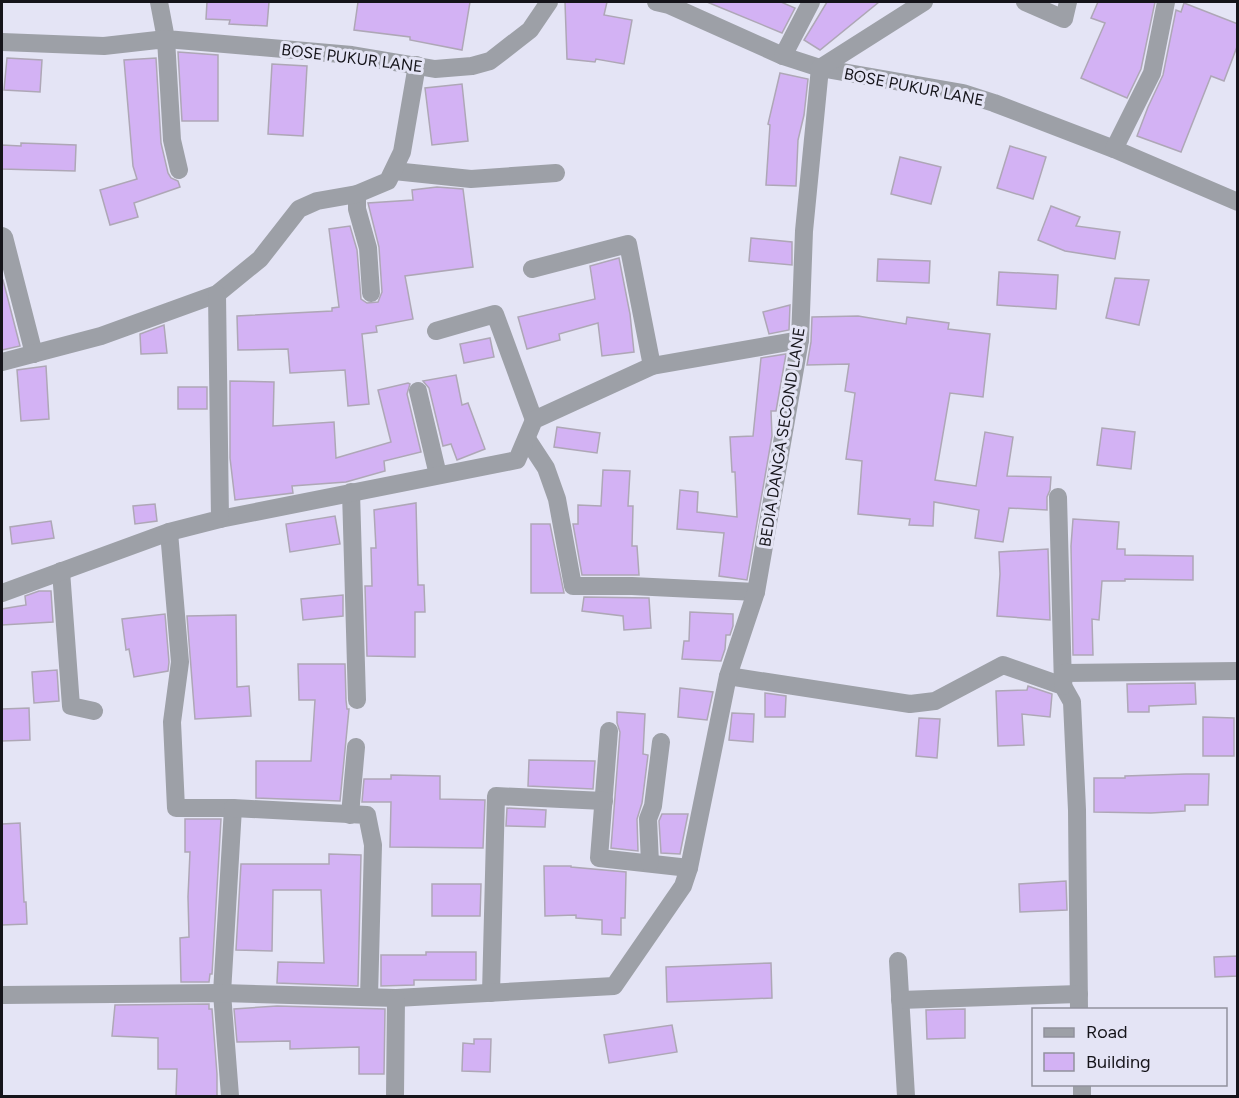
<svg xmlns="http://www.w3.org/2000/svg" width="1239" height="1098" font-family="Figtree,sans-serif">
<style>
.building{fill:#d3b2f4;stroke:#aea7b6;stroke-width:1.5}
.lines{fill:none;stroke-linecap:round;stroke-linejoin:round}
.minor{stroke:#9da0a7;stroke-width:18}
.labels{text-anchor:middle;dominant-baseline:central;stroke-width:6;stroke-linejoin:round;paint-order:stroke}
.street-label{font-size:16px;fill:#15141a;stroke:#e4e4f5}
</style>
<rect width="100%" height="100%" fill="#e4e4f5"/>
<g class="building">
<path d="M207 2H269L267 26 229 24 230 20 206 19Z"/>
<path d="M358 2H470L462 50 410 40V37L354 30Z"/>
<path d="M565 2H607L604 15 632 20 624 64 596 59 595 62 567 59Z"/>
<path d="M707 2H781L795 8 782 33Z"/>
<path d="M827 2H879L820 50 804 40Z"/>
<path d="M1098 2H1155L1141 69 1127 98 1081 78 1105 23 1091 18Z"/>
<path d="M1184 3 1238 24V44L1224 81 1211 76 1181 152 1137 136 1148 107 1163 75 1176 10 1181 12Z"/>
<path d="M178 52 218 55V121H182Z"/>
<path d="M7 58 42 60 40 92 4 90Z"/>
<path d="M156 58 161 143 168 173 171 178 178 181 180 187 134 203 138 217 110 225 100 190 137 179 133 166 124 60Z"/>
<path d="M272 64 307 66 303 136 268 134Z"/>
<path d="M780 73 808 79 804 115 798 140 796 186 766 185 770 125 768 124Z"/>
<path d="M462 84 468 141 432 145 425 88Z"/>
<path d="M21 143 76 145 75 171 2 169V145L21 146Z"/>
<path d="M1010 146 1046 157 1033 199 997 188Z"/>
<path d="M900 157 941 167 931 204 891 194Z"/>
<path d="M437 187 463 189 473 267 405 276 413 319 376 326 377 332 362 334 369 404 348 406 345 370 290 373 288 349 238 350 237 316 332 311V308L339 307 329 229 350 226 357 250 361 299 367 303 378 302 382 292 379 247 368 203 413 200 412 190Z"/>
<path d="M1051 206 1080 217 1076 226 1120 232 1115 259 1065 251 1038 240Z"/>
<path d="M751 238 792 242V265L749 261Z"/>
<path d="M619 258 630 314 634 352 602 356 598 323 559 334 560 340 527 349 518 317 595 299 590 266Z"/>
<path d="M878 259 930 261 929 283 877 281Z"/>
<path d="M999 272 1058 275 1056 309 997 305Z"/>
<path d="M1115 278 1149 280 1139 325 1106 318Z"/>
<path d="M2 280H3L20 346 2 350Z"/>
<path d="M790 305 789 330 769 334 763 312Z"/>
<path d="M858 316 906 324 907 317 949 323 948 329 990 334 983 397 950 393 935 480 976 486 985 432 1013 437 1007 476 1051 477 1050 490 1047 497V510L1009 508 1003 542 975 538 979 510 934 502 933 526 909 525 910 519 858 514 862 461 846 459 855 393 845 391 849 364 807 365 811 342 812 317Z"/>
<path d="M164 325 167 353 141 354 140 334Z"/>
<path d="M490 338 494 357 464 363 460 344Z"/>
<path d="M786 354 776 411H771L772 436 747 580 719 576 724 533 677 529 680 490 698 492 697 512 737 517 735 472H732L730 437 753 436 761 358Z"/>
<path d="M46 366 49 419 21 421 17 370Z"/>
<path d="M456 375 462 405 468 403 485 449 457 460 451 444 443 446 429 388 423 381Z"/>
<path d="M230 381 274 382 273 426 334 422 336 458 391 442 378 390 408 383 410 384 407 394 421 452 384 461 385 471 346 482 292 486 293 493 235 500 230 458Z"/>
<rect x="178" y="387" width="29" height="22"/>
<path d="M557 427 600 433 597 453 554 447Z"/>
<path d="M1102 428 1135 432 1131 469 1097 465Z"/>
<path d="M603 470 630 471 628 506H633L632 546H637L639 575H582L573 524H578V505L601 506Z"/>
<path d="M416 503 418 585H424L425 612H415V657L367 656 365 586H372L371 548H376L374 510Z"/>
<path d="M155 504 157 521 135 524 133 506Z"/>
<path d="M335 516 340 544 290 552 286 524Z"/>
<path d="M1073 519 1119 522 1117 549H1125V555L1193 556V580L1125 579V581H1102L1099 620 1092 619 1093 655H1073L1071 546Z"/>
<path d="M51 521 54 538 12 544 10 527Z"/>
<path d="M531 524H550L564 593H531Z"/>
<path d="M1048 549 1050 620 997 616 1000 574 999 552Z"/>
<path d="M39 591H51L53 622 2 625V609L26 605 25 596Z"/>
<path d="M343 595V616L303 620 301 599Z"/>
<path d="M584 597 649 598 651 628 624 630 623 616 582 611Z"/>
<path d="M690 612 733 614V626L730 635H726L725 649 721 661 682 659 684 641H689Z"/>
<path d="M165 614 169 662 168 671 134 677 129 649 126 650 122 619Z"/>
<path d="M236 615 237 687 249 686 251 716 195 719 187 616Z"/>
<path d="M298 664H345L346 700 347 709H349L340 801 256 798V761H311L315 700H299Z"/>
<path d="M57 670 59 701 34 703 32 672Z"/>
<path d="M1195 683 1196 704 1149 706V712H1128L1127 684Z"/>
<path d="M1028 686 1052 694 1050 717 1022 714 1024 745 998 746 996 691 1027 690Z"/>
<path d="M680 688 713 692 707 720 678 717Z"/>
<path d="M765 693 786 696 785 717H765Z"/>
<path d="M29 708 30 740 2 741V709Z"/>
<path d="M617 712 645 714 643 754 648 755 642 803 637 819 638 851 611 848 620 732 617 723Z"/>
<path d="M732 713 754 714 753 742 729 740Z"/>
<path d="M1203 717 1234 718V756H1203Z"/>
<path d="M919 718 940 719 937 758 916 756Z"/>
<path d="M529 760 595 761 593 789 528 786Z"/>
<path d="M1186 774H1209L1208 805H1185V811L1151 813 1094 812V778H1125V776Z"/>
<path d="M391 775 440 776V799L485 800 483 848 390 847 391 802H362L364 779H391Z"/>
<path d="M507 808 546 810 545 827 506 826Z"/>
<path d="M662 814H688L680 854 661 853 659 821Z"/>
<path d="M185 819H221L212 974H210L209 982H181L180 938 189 937 188 897 190 852H185Z"/>
<path d="M20 823 24 902H26L27 924 2 925V824Z"/>
<path d="M329 854 361 855 358 986 277 983 278 962 324 963 321 890H273L272 951 236 950 241 864H329Z"/>
<path d="M544 866H571V867L626 872 625 918H621V935L602 934V920L576 918V915L545 916Z"/>
<path d="M1066 881 1067 910 1020 912 1019 884Z"/>
<path d="M432 884H481L480 916H432Z"/>
<path d="M426 952H476V980H414V985L381 986V955H426Z"/>
<path d="M1238 956V976L1215 977 1214 957Z"/>
<path d="M771 963 772 998 667 1002 666 967Z"/>
<path d="M209 1004V1009H212L217 1074V1096H176L177 1069H158V1038L112 1036 115 1005Z"/>
<path d="M277 1006 385 1009 384 1074H359V1047L290 1049V1041L237 1042 234 1009Z"/>
<path d="M965 1009V1038L927 1039 926 1010Z"/>
<path d="M672 1025 677 1052 609 1063 604 1035Z"/>
<path d="M474 1039H491L490 1072 462 1071 463 1043 474 1044Z"/>
</g>
<g class="lines">
<g class="minor">
<path d="M159 2 166 39 352 55 435 69 472 66 490 61 530 30 549 2"/>
<path d="M656 2 669 5 783 56 820 68 963 93 994 103 1114 149 1238 202"/>
<path d="M1025 2 1064 19 1068 2"/>
<path d="M2 42 104 46 166 39 172 140 179 170"/>
<path d="M783 56 811 2"/>
<path d="M1114 149 1152 73 1166 2"/>
<path d="M394 171 471 179 556 173"/>
<path d="M357 194V209L368 248 371 293"/>
<path d="M2 236 4 237 34 354"/>
<path d="M532 269 628 244 652 366"/>
<path d="M436 331 495 314 534 420"/>
<path d="M2 362 101 336 217 294 260 259 299 209 317 201 357 194 388 181 402 152 417 65"/>
<path d="M418 391 438 475"/>
<path d="M527 439 546 468 557 499 573 586H632L756 592"/>
<path d="M351 492 357 700"/>
<path d="M1058 497 1063 686"/>
<path d="M220 519 517 460 534 420 652 366 800 340"/>
<path d="M169 532 180 662 172 722 176 808H233L222 993 230 1096"/>
<path d="M61 571 71 706 94 711"/>
<path d="M2 593 169 532 220 519 217 294"/>
<path d="M728 676 910 704 935 701 1003 665 1063 686 1072 702 1077 810 1079 1010"/>
<path d="M1063 686 1064 673 1238 671"/>
<path d="M609 731 599 858 689 868"/>
<path d="M233 808 367 815 373 845 369 997"/>
<path d="M350 815 356 747"/>
<path d="M650 863 648 819 653 806 661 742"/>
<path d="M898 961 906 1096"/>
<path d="M491 993 496 796 604 801"/>
<path d="M2 995 222 993 396 998 614 986 683 886 689 868 728 676 756 592 800 340 804 231 820 68 924 2"/>
<path d="M900 1000 1079 994"/>
<path d="M1082 1084V1096"/>
<path d="M395 1096 396 998"/>
</g>
</g>
<g class="labels">
<g class="street-label">
<text transform="translate(352 58) rotate(7)">BOSE PUKUR LANE</text>
<text transform="translate(914 87) rotate(11)">BOSE PUKUR LANE</text>
<text transform="translate(782 437) rotate(-81)">BEDIA DANGA SECOND LANE</text>
</g>
</g>
<rect width="1239" height="1098" fill="none" stroke="#15141a" stroke-width="6"/>
<rect x="1032" y="1008" width="195" height="78" fill="#e4e4f5" stroke="#91919d" stroke-width="1.5"/>
<rect x="1044" y="1028" width="30" height="9" fill="#9da0a7" stroke="#91919d" stroke-width="1.5"/>
<text x="1086" y="1038" font-size="18" fill="#15141a">Road</text>
<rect x="1044" y="1053" width="30" height="18" fill="#d3b2f4" stroke="#91919d" stroke-width="1.5"/>
<text x="1086" y="1068" font-size="18" fill="#15141a">Building</text>
</svg>
